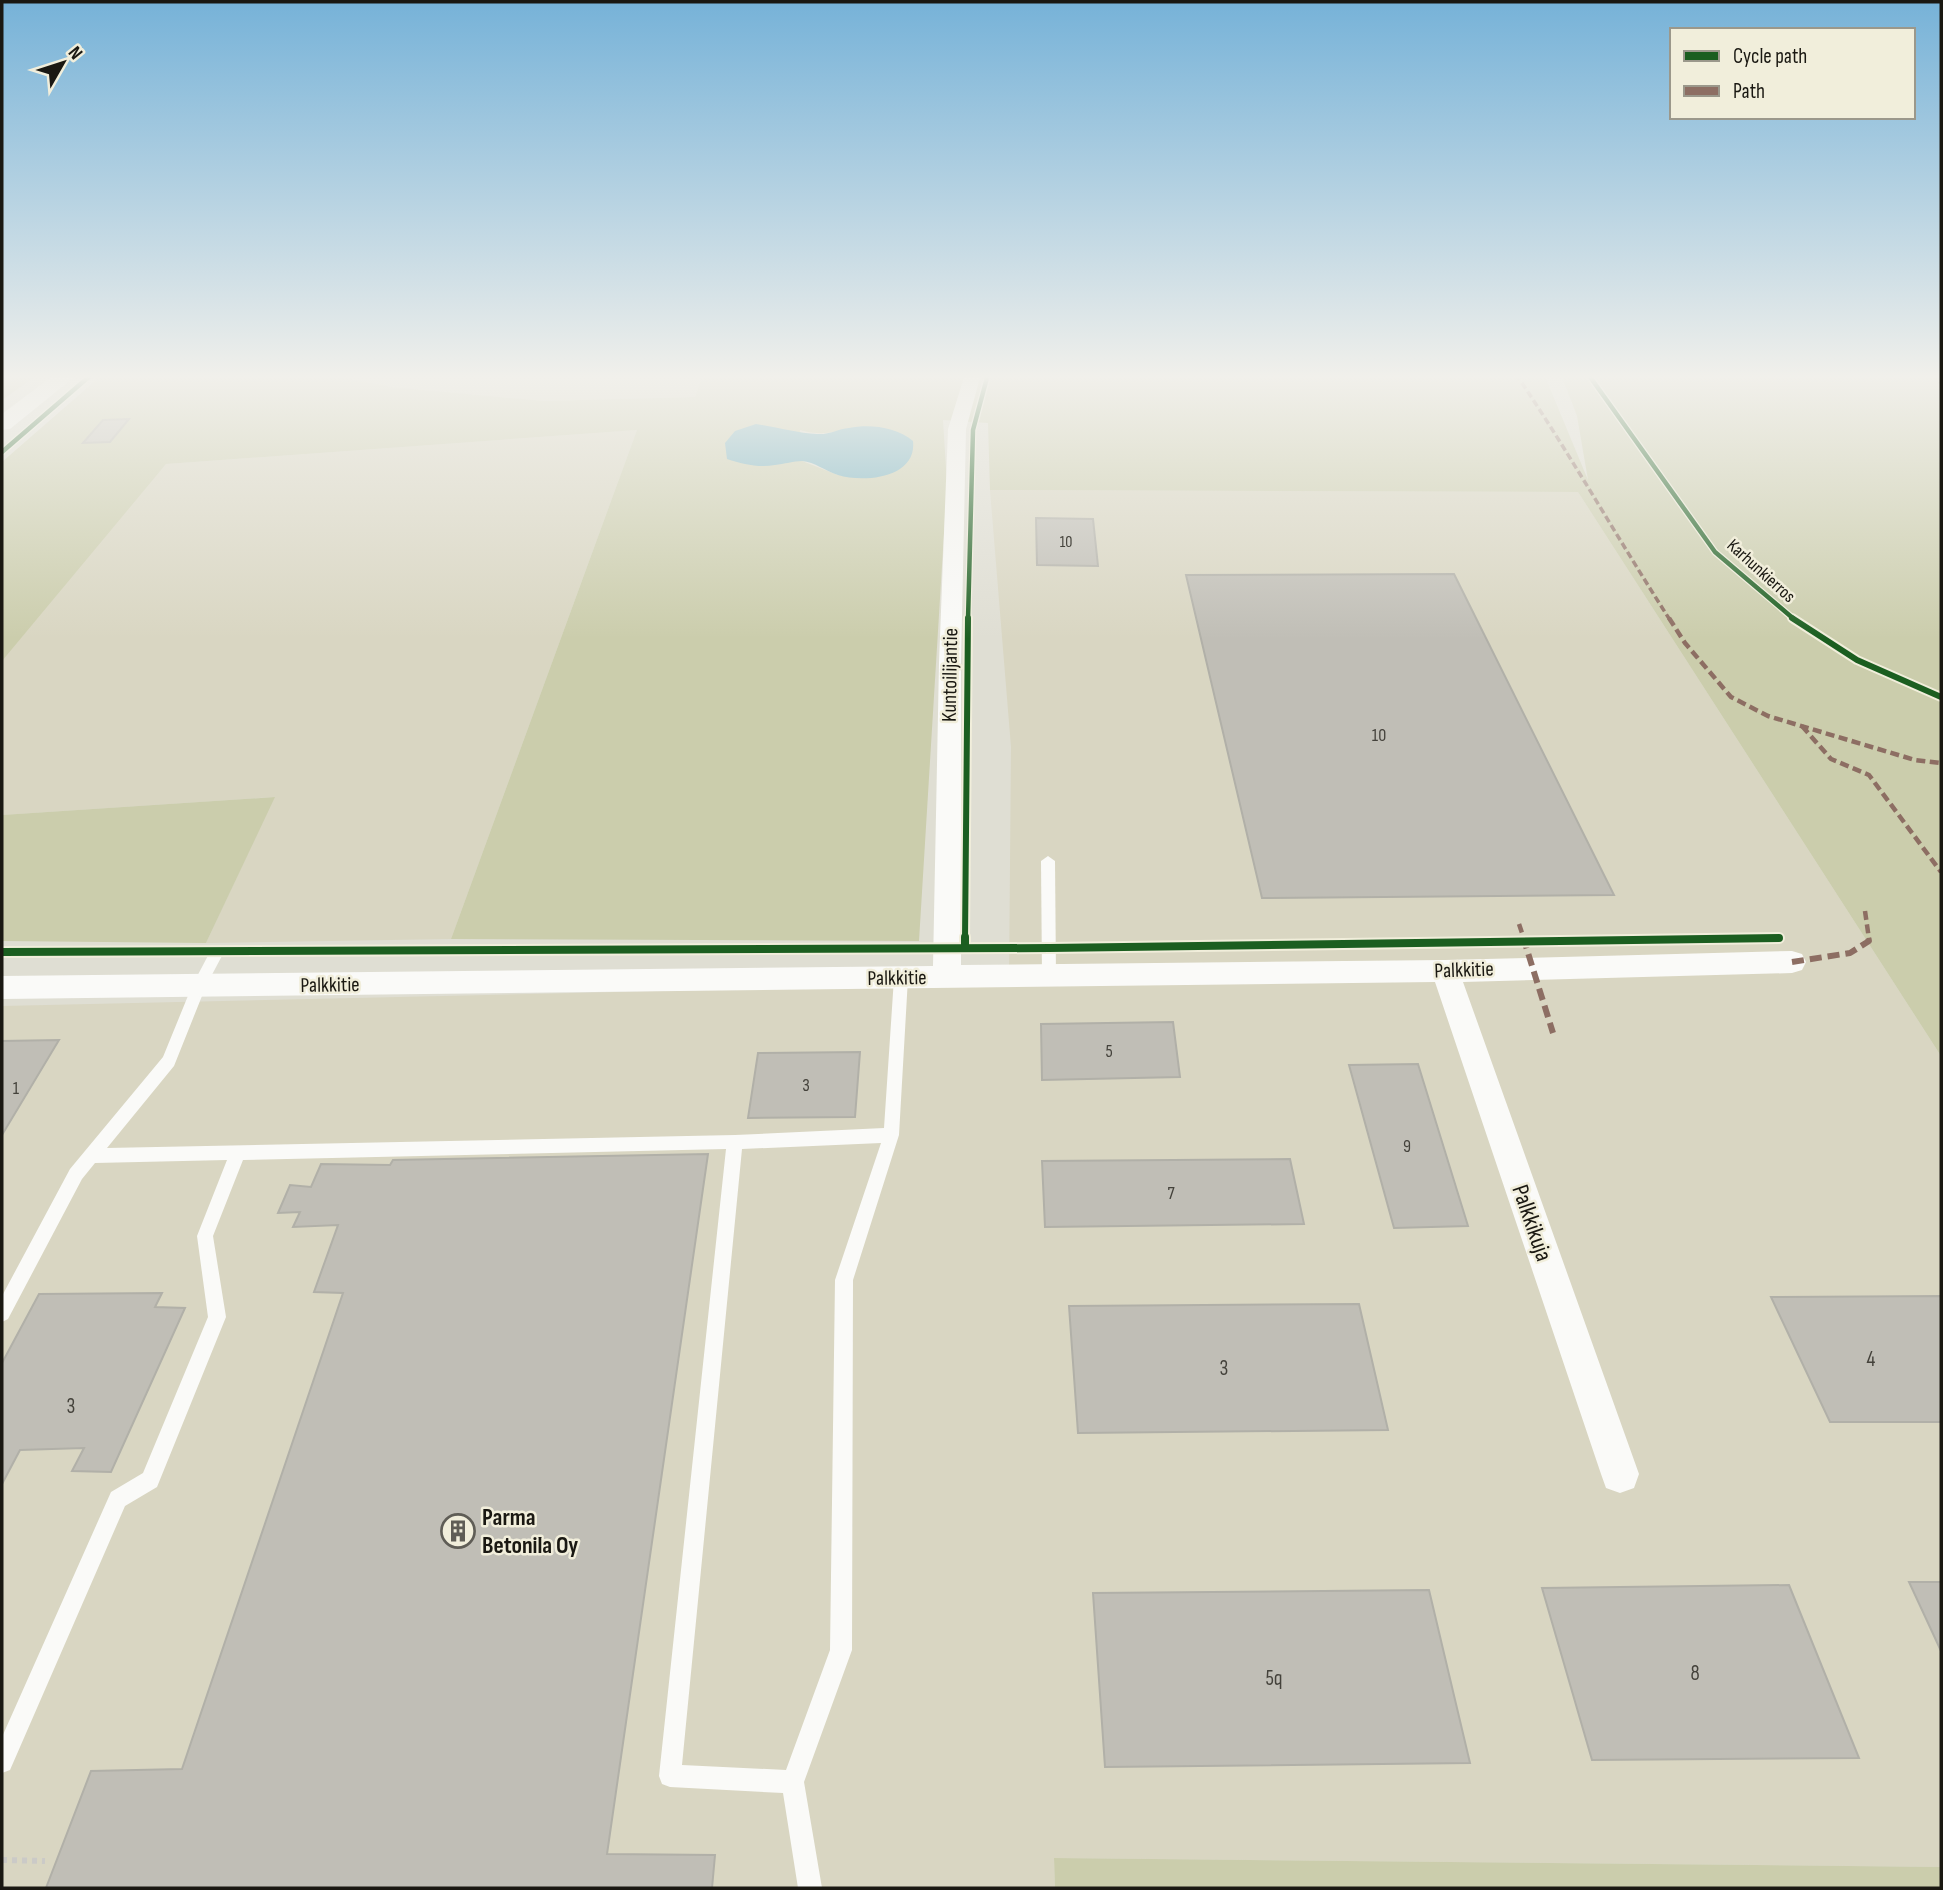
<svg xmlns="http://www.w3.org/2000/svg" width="1943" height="1890" font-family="'Sofia Sans Condensed',sans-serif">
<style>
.built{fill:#d9d6c2}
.green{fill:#cbcdac;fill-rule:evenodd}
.water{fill:#6baec1}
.building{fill:#c0beb6;stroke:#b1b0a8;stroke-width:2}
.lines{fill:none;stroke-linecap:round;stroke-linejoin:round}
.path{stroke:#cbcac7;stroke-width:6;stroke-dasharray:5 5;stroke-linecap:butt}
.service{fill:#fafaf8;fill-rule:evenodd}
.minor{fill:#fafaf8;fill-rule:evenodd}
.tertiary{fill:#fafaf8;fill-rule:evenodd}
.quiet-far2{stroke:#8d6e63;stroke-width:3.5;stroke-dasharray:7 3.5;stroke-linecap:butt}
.quiet-far1{stroke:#8d6e63;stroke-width:4.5;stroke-dasharray:9 4.5;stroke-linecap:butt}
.quiet{stroke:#8d6e63;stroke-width:6;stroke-dasharray:12 6;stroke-linecap:butt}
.cycleway-far2-casing{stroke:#f1eedb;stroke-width:7}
.cycleway-far1-casing{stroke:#f1eedb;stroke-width:10}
.cycleway-casing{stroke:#f1eedb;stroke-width:12}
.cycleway-far2{stroke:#1b5e20;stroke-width:4.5}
.cycleway-far1{stroke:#1b5e20;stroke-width:6}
.cycleway{stroke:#1b5e20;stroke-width:8}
.labels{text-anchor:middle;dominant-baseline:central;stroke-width:5;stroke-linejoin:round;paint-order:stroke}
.far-number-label{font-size:16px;fill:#44423b}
.far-street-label{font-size:18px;fill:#1a1812;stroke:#f1eedb}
.number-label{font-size:18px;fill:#44423b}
.street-label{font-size:21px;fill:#1a1812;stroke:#f1eedb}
.near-number-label{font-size:21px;fill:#44423b}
.near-street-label{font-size:24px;fill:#1a1812;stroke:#f1eedb}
.near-poi-label{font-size:24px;font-weight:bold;fill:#1a1812;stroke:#f1eedb;text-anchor:start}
</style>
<rect width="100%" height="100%" fill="#dfded3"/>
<g class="built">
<path d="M325 374H703L695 397 544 401 391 387Z"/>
<path d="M637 430 451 939 206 943 274 797 2 815V653L166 464Z"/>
<path d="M990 490 1578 492 1941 1056V1867L1054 1858 1055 1888H2V1006L1009 983 1011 747Z"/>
</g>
<g class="green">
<path d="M2 374H39L2 400Z"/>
<path d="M103 374H325L391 387 544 401 695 397 703 374H1544L1588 480 1577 416 1561 374H1941V1056L1578 492 990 490 988 423 943 420 947 484 919 941 451 939 637 430 166 464 2 661V462ZM849 428 838 475 802 461 800 430C818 435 831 434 849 428Z"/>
<path d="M275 797 206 943 2 941V815Z"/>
<path d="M1054 1858 1941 1867V1888H1055Z"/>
</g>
<path class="water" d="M756 424C776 427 797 433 817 434 829 435 838 429 849 428 870 424 896 427 913 441 917 478 864 483 838 475 825 471 815 462 802 461 794 461 784 464 775 465 758 468 743 464 727 459L725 443 735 431Z"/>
<g class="building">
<path d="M129 419 110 442 83 443 103 420Z"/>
<path d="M1036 518 1093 519 1098 566 1037 565Z"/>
<path d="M1454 574 1614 895 1262 898 1186 575Z"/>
<path d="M1173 1022 1180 1077 1042 1080 1041 1024Z"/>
<path d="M59 1040 2 1135V1041Z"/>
<path d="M860 1052 855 1117 748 1118 758 1053Z"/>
<path d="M1418 1064 1468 1226 1394 1228 1349 1065Z"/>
<path d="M708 1154 607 1854 715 1855 712 1888H46L91 1771 182 1769 343 1293 314 1292 338 1225 293 1227 300 1212 278 1213 290 1185 311 1187 321 1164 390 1165 393 1160Z"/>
<path d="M1290 1159 1304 1224 1045 1227 1042 1161Z"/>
<path d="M162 1293 155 1307 185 1308 111 1472 72 1471 84 1448 20 1450 2 1484V1363L39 1294Z"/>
<path d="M1941 1296V1422H1830L1771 1297Z"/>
<path d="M1359 1304 1388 1430 1078 1433 1069 1306Z"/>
<path d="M1909 1582H1941V1651Z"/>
<path d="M1789 1585 1859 1758 1592 1760 1542 1588Z"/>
<path d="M1429 1590 1470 1763 1105 1767 1093 1593Z"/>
</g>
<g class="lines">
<path class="path" d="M2 1860 45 1861"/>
<g class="service">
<path d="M1048 856 1055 861 1056 976 1054 980H1044L1042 976 1041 861Z"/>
<path d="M217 947 222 948 224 952 206 986 174 1066 107 1148 735 1135 884 1128 894 978 896 974H906L908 978 899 1135 853 1280 852 1650 804 1782 822 1888H798L783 1793 670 1787 662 1784 659 1776 726 1149 243 1160 213 1236 226 1317 157 1487 125 1506 10 1770 2 1773V1737L111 1492 143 1473 208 1317 197 1236 227 1160 95 1163 82 1179 8 1319 2 1322V1296L70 1169 163 1057 192 986 212 948ZM881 1143 835 1280 830 1650 786 1770 682 1765 742 1149Z"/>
</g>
<path class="minor" d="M965 374H981L966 429 961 663V965L1445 960 1792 951 1802 954 1806 962 1802 970 1792 973 1463 982 1639 1474 1634 1488 1620 1493 1606 1488 1601 1474 1435 982 2 999V976L933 966 939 663 948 429Z"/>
<path class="tertiary" d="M55 374H78L10 429 2 430V414Z"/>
<g class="quiet-far2">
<path d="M1516 374C1570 454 1618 539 1670 620"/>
<path d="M1932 374 1941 383"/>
</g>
<g class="quiet-far1">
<path d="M1669 618 1685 643 1731 697 1768 716 1915 760 1941 763"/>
<path d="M1802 726 1831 759 1869 775 1941 872"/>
<path d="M1865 911 1869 939"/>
<path d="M1519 924 1524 939"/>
</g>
<g class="quiet">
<path d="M1523 937 1553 1033"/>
<path d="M1792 962 1850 953 1869 941 1868 937"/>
</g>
<g class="cycleway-far2-casing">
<g id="cycleway-far2">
<path d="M1588 374 1715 552 1795 620"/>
<path d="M2 452 92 374"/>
<path d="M968 620 973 430 988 374"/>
</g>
</g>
<g class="cycleway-far1-casing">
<g id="cycleway-far1">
<path d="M1792 618 1857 660 1941 697"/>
<path d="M965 939 968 618"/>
<path d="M1738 939 1779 938"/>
</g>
</g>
<g class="cycleway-casing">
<g id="cycleway">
<path d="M965 948V937"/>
<path d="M2 952 1050 948 1779 938"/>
</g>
</g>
<use href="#cycleway-far2" class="cycleway-far2"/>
<use href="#cycleway-far1" class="cycleway-far1"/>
<use href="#cycleway" class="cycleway"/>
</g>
<linearGradient id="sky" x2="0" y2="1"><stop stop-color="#76b2d8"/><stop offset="0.59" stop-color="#f1f0eb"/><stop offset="1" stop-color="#f1f0eb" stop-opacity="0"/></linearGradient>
<rect width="1943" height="639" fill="url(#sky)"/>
<defs>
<g id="building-ring" transform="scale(1.75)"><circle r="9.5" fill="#f1eedb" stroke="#5f5d56" stroke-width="1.5"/><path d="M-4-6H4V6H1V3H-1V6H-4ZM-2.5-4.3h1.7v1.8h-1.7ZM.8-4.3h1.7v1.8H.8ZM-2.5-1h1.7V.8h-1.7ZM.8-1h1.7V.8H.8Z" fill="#5f5d56"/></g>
</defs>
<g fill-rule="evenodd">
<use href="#building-ring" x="458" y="1531"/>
</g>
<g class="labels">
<g class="far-number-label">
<text x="1066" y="542">10</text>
</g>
<g class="far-street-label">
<text transform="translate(1761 571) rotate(42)">Karhunkierros</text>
</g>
<g class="number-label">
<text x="1379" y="735">10</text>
<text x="1109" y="1051">5</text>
<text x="806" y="1085">3</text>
<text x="16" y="1088">1</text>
<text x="1407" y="1146">9</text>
<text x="1171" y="1193">7</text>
</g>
<g class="street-label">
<text transform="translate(950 675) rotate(-89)">Kuntoilijantie</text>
<text transform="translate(1464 970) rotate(-2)">Palkkitie</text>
<text transform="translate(897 978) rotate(-1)">Palkkitie</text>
<text transform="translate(330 985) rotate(-1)">Palkkitie</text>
</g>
<g class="near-number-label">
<text x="1871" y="1359">4</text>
<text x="1224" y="1368">3</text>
<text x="71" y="1406">3</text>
<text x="1695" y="1673">8</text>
<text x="1274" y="1678">5q</text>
</g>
<g class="near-street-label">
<text transform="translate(1532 1223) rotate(71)">Palkkikuja</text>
</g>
<g class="near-poi-label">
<text x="482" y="1517">Parma<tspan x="482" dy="28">Betonila Oy</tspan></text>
</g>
</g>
<rect width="1943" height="1890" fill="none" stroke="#1a1812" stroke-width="7"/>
<rect x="1670" y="28" width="245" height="91" fill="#f1eedb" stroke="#9b988b" stroke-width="2"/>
<rect x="1684" y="51" width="35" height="10" fill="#1b5e20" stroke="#9b988b" stroke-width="2"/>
<text x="1733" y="63" font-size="21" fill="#1a1812">Cycle path</text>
<rect x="1684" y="86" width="35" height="10" fill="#8d6e63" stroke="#9b988b" stroke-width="2"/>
<text x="1733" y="98" font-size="21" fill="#1a1812">Path</text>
<g transform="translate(63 63) rotate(51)" stroke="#f1eedb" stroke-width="5" paint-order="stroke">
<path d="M0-5L12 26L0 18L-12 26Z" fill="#1a1812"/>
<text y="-10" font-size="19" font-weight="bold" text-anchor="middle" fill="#1a1812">N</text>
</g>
</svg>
